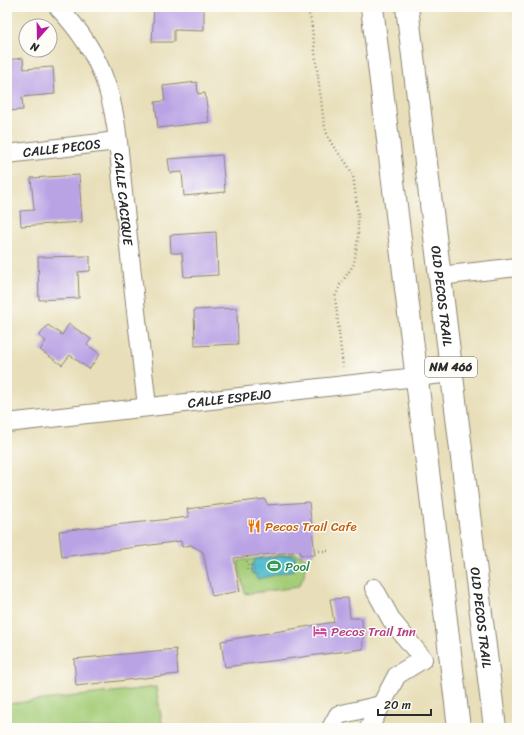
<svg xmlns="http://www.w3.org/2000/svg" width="524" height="735" font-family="Sriracha,sans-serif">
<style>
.green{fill:#a5cd78;stroke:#687c52}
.water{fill:#52bbcf;stroke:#3e737d}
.building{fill:#baa3e5}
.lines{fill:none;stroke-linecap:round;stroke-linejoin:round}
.minor-casing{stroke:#8a8572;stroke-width:20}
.major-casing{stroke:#8a8572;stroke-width:24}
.path{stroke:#8a8572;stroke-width:2.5;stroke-dasharray:1 3;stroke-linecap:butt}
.minor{stroke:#fff;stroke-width:18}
.major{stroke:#fff;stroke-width:22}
.labels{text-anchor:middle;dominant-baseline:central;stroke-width:3;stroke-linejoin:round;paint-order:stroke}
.shield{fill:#fdfcf7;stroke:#6a6a68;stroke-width:1}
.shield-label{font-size:12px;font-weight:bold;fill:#2b2b2b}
.street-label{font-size:13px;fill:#2b2b2b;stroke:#fdfcf7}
.food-label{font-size:13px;fill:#c56008;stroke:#fdfcf7;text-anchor:start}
.leisure-label{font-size:13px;fill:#27864d;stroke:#fdfcf7;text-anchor:start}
.hotel-label{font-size:13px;fill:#b23c85;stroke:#fdfcf7;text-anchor:start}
</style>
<rect width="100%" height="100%" fill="#fdfcf7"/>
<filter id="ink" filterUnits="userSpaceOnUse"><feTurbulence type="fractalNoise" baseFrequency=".025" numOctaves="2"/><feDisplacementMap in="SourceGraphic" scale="8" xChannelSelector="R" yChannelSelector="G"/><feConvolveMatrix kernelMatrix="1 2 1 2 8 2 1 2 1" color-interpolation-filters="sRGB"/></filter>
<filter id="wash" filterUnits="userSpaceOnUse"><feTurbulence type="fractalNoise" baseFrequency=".012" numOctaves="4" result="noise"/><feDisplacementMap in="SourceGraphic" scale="16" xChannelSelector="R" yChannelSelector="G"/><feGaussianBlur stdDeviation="0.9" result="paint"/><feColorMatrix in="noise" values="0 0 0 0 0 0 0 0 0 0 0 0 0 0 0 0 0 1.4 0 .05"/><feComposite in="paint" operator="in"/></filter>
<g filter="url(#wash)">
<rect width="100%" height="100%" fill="#e8dfba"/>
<g class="green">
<path d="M295 553 306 558 304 576 298 587 245 594 238 561Z"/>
<path d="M156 687 163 728H7V704Z"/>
</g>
<path class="water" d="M292 555 295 556 297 567 294 570 258 579 256 578V574H252L251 565H254V561L256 559Z"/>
<g id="blocks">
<g class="building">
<path d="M154 7H204V31L174 30V42H152Z"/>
<path d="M23 58 24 69 53 67 55 94 22 97 23 110 7 111V60Z"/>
<path d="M197 82 198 94 205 93 209 122 158 128 155 102 165 101 163 86Z"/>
<path d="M222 155 225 192 184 196 182 172 170 173 168 159Z"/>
<path d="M79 175 82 222 21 226 20 211 34 210 31 178Z"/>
<path d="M216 232 218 275 184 277 182 253H171L170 235Z"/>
<path d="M90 256V271L78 272 79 298 39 300 38 257Z"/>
<path d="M237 308 238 344 195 346 194 310Z"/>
<path d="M69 324 91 339 87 345 100 354 89 369 70 355 62 365 40 350 46 341 39 336 48 325 62 335Z"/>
<path d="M265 499 268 505 309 502 315 555H300V551L234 558 240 591 212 596 203 552 191 545 182 547 181 541 62 557 59 531 189 517 187 509Z"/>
<path d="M348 598 350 618H362L363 649 225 667 221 641 334 622 330 599Z"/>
<path d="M176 649 178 674 76 686 74 659Z"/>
</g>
</g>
</g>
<g filter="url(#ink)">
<use href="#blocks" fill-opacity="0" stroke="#8a8572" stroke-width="1"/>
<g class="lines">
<g class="minor-casing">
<g id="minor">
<path id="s1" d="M58 7C79 29 95 52 105 81 119 119 119 161 124 201 131 269 139 338 147 406"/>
<path id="s2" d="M7 154 117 141"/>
<path d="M440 276 517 267"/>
<path id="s3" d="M7 423 452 373"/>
<path d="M331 728 338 715 381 705"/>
<path d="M369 728 397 675 423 659 392 621 374 588"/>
</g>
</g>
<g class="major-casing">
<g id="major">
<path d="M372 7 459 728"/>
<path id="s4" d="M407 7 495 728"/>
</g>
</g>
<g class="path">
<path d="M306 7 311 20 324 124 328 137 333 146 347 164 353 175 358 213V238L354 264 340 285 335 297 343 367"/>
<path d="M319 551H330"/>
<path d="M247 557V570H255"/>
</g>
<use href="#minor" class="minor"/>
<use href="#major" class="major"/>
</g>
</g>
<defs>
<g id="restaurant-bare" transform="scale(1.08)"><path d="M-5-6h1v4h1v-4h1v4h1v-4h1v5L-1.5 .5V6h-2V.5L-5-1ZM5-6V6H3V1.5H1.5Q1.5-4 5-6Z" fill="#e8710a" stroke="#fdfcf7" stroke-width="2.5" paint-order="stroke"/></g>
<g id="stadium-bare" transform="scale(1.08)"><path d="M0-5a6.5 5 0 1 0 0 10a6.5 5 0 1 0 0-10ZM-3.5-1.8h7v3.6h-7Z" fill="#2e9e5b" stroke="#fdfcf7" stroke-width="2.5" paint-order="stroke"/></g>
<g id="hotel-bare" transform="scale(1.08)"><path d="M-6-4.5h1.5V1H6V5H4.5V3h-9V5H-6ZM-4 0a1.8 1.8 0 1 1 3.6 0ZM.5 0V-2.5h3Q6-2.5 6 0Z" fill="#d1479c" stroke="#fdfcf7" stroke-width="2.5" paint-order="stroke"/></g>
</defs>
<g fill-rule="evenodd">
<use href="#restaurant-bare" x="254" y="526"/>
<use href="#stadium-bare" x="274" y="566"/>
<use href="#hotel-bare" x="320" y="631"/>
</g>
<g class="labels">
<rect class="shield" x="425" y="357" width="52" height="20" rx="3"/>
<g class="shield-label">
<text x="451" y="367">NM 466</text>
</g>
<g class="street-label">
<text stroke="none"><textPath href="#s2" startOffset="55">CALLE PECOS</textPath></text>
<text stroke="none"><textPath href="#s1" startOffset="208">CALLE CACIQUE</textPath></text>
<text stroke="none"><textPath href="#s4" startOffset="291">OLD PECOS TRAIL</textPath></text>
<text stroke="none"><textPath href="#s3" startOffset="224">CALLE ESPEJO</textPath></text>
<text stroke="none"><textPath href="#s4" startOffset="615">OLD PECOS TRAIL</textPath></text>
</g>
<g class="food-label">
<text x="265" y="526">Pecos Trail Cafe</text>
</g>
<g class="leisure-label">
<text x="285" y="566">Pool</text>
</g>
<g class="hotel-label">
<text x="331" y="631">Pecos Trail Inn</text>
</g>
</g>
<rect width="524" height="735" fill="none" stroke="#fdfcf7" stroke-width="24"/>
<g transform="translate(38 38) rotate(200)"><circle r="19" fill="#fdfcf7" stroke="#a9a8a5"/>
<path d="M0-3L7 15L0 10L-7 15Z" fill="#b5179e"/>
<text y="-6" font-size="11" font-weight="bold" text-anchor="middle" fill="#2b2b2b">N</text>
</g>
<path d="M378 709v6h53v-6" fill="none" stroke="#2b2b2b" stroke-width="2"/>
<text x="384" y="709" font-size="12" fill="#2b2b2b" stroke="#fdfcf7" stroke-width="3" paint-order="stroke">20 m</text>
</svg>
